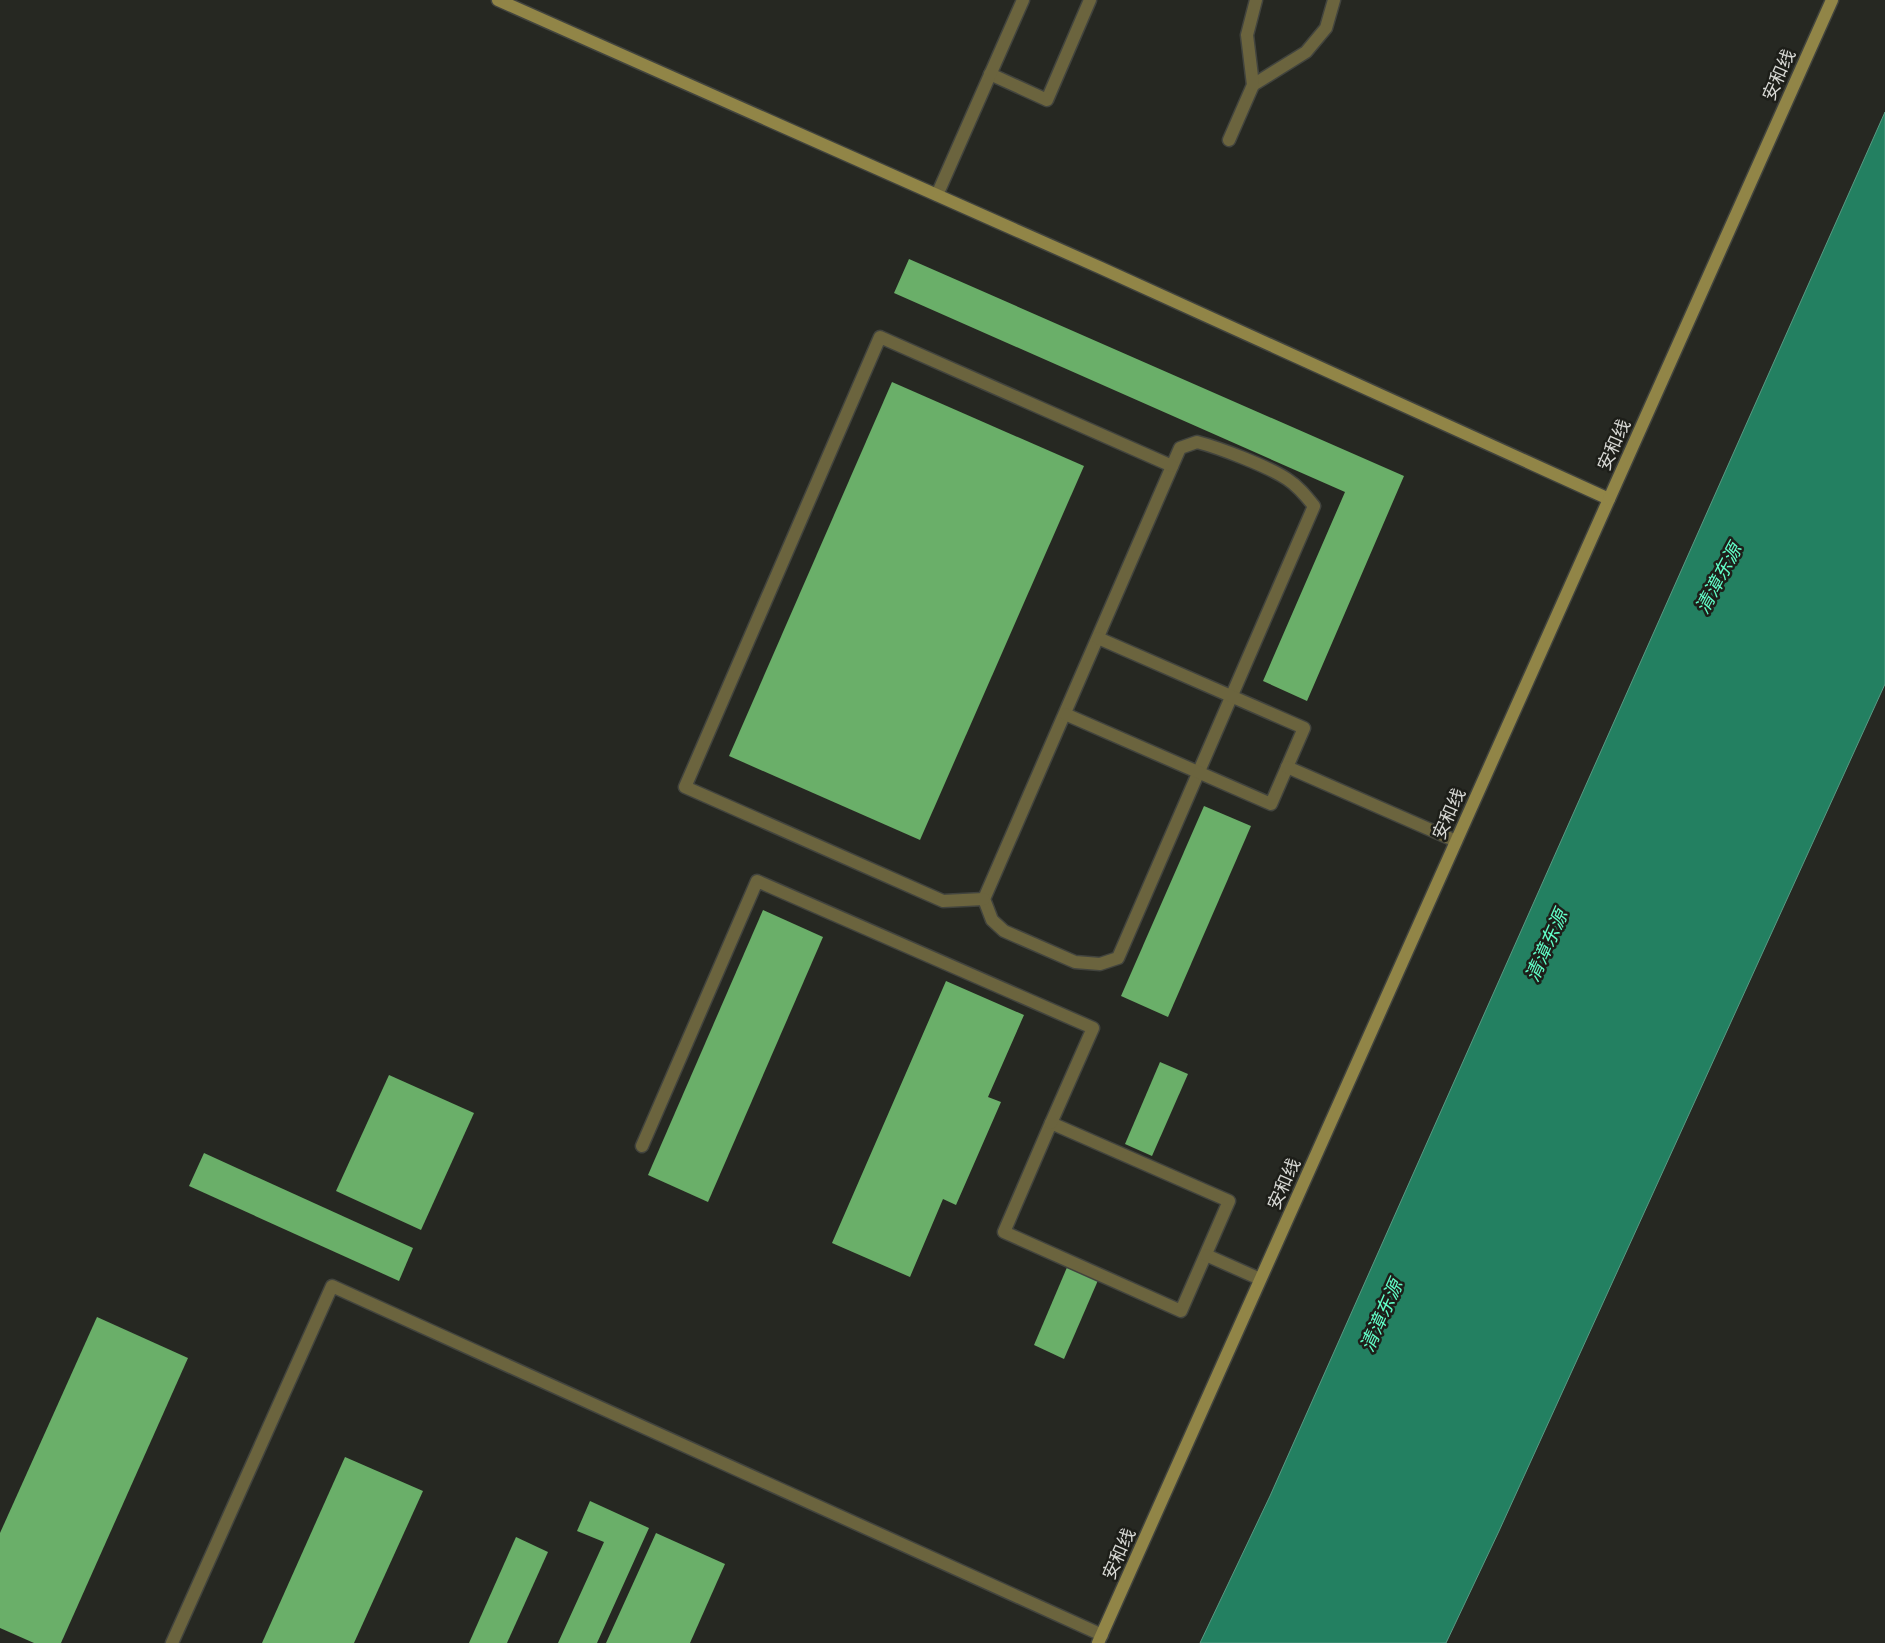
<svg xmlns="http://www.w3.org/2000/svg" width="1885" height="1643" font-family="Karla,'Noto Sans SC',sans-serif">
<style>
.water{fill:#238061;stroke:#599a84}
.building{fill:#6aaf69}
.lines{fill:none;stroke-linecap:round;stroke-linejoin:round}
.lane-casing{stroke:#42443e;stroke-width:15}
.secondary-casing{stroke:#42443e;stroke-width:15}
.lane{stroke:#6b643e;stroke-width:12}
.secondary{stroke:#918547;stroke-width:12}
.labels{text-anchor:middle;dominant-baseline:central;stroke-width:5;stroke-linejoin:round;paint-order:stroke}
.street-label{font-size:18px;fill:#d7d8d4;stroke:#1d1e19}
.water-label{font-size:19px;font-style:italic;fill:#61fdc7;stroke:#1d1e19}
</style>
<rect width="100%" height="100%" fill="#262822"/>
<path class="water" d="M1885 112V684L1499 1531 1446 1643H1200L1270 1496Z"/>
<g class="building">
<path d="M909 259 1404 476 1307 701 1263 681 1345 492 894 293Z"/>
<path d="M892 382 1084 466 920 840 729 756Z"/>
<path d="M1204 806 1251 826 1168 1017 1121 996Z"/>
<path d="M763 910 823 937 708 1202 648 1175Z"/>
<path d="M946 981 1024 1015 988 1097 1001 1102 956 1205 943 1199 910 1277 832 1243Z"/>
<path d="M1160 1062 1188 1074 1152 1156 1125 1144Z"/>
<path d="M389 1075 474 1113 421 1230 336 1191Z"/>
<path d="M204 1153 413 1248 399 1281 189 1186Z"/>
<path d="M1068 1265 1099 1278 1064 1359 1034 1345Z"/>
<path d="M97 1317 188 1358 61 1643H34L0 1628V1533Z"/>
<path d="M345 1457 423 1491 354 1643H262Z"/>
<path d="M590 1501 649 1528 597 1643H558L604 1542 577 1531Z"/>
<path d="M656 1533 725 1564 690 1643H606Z"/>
<path d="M516 1537 548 1552 507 1643H469Z"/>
</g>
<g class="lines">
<g class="lane-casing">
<g id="lane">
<path d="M990 74 1047 100 1090 0"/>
<path d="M1253 85 1306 52 1326 28 1334 0"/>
<path d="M1229 140 1253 85 1247 35 1256 0"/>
<path d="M937 195 1023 0"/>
<path d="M1197 442C1220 448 1267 466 1287 479 1298 486 1306 496 1314 506L1118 958 1100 964 1075 962 1004 931 992 920 984 899 1180 448Z"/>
<path d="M1065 714 1271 804 1304 728 1098 638"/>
<path d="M1287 767 1456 841"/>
<path d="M984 899 943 901 685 787 880 337 1172 466"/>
<path d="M1051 1123 1229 1201 1181 1311 1004 1232Z"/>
<path d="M642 1146 757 881 1093 1028 1051 1123"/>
<path d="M1206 1255 1260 1279"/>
<path d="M172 1643 332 1286 1102 1635"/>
</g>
</g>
<g class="secondary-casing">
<g id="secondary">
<path d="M498 0 1101 268 1609 499"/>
<path d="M1098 1643 1832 0"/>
</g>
</g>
<use href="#lane" class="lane"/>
<use href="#secondary" class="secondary"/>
</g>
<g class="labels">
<g class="street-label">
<text transform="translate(1779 75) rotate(-66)">安和线</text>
<text transform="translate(1614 445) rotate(-66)">安和线</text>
<text transform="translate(1449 814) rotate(-66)">安和线</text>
<text transform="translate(1284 1184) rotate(-66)">安和线</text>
<text transform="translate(1119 1554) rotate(-66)">安和线</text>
</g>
<g class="water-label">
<text transform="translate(1719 579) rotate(-62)">清漳东源</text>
<text transform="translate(1547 946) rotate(-66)">清漳东源</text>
<text transform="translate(1382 1316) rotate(-66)">清漳东源</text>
</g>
</g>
</svg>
